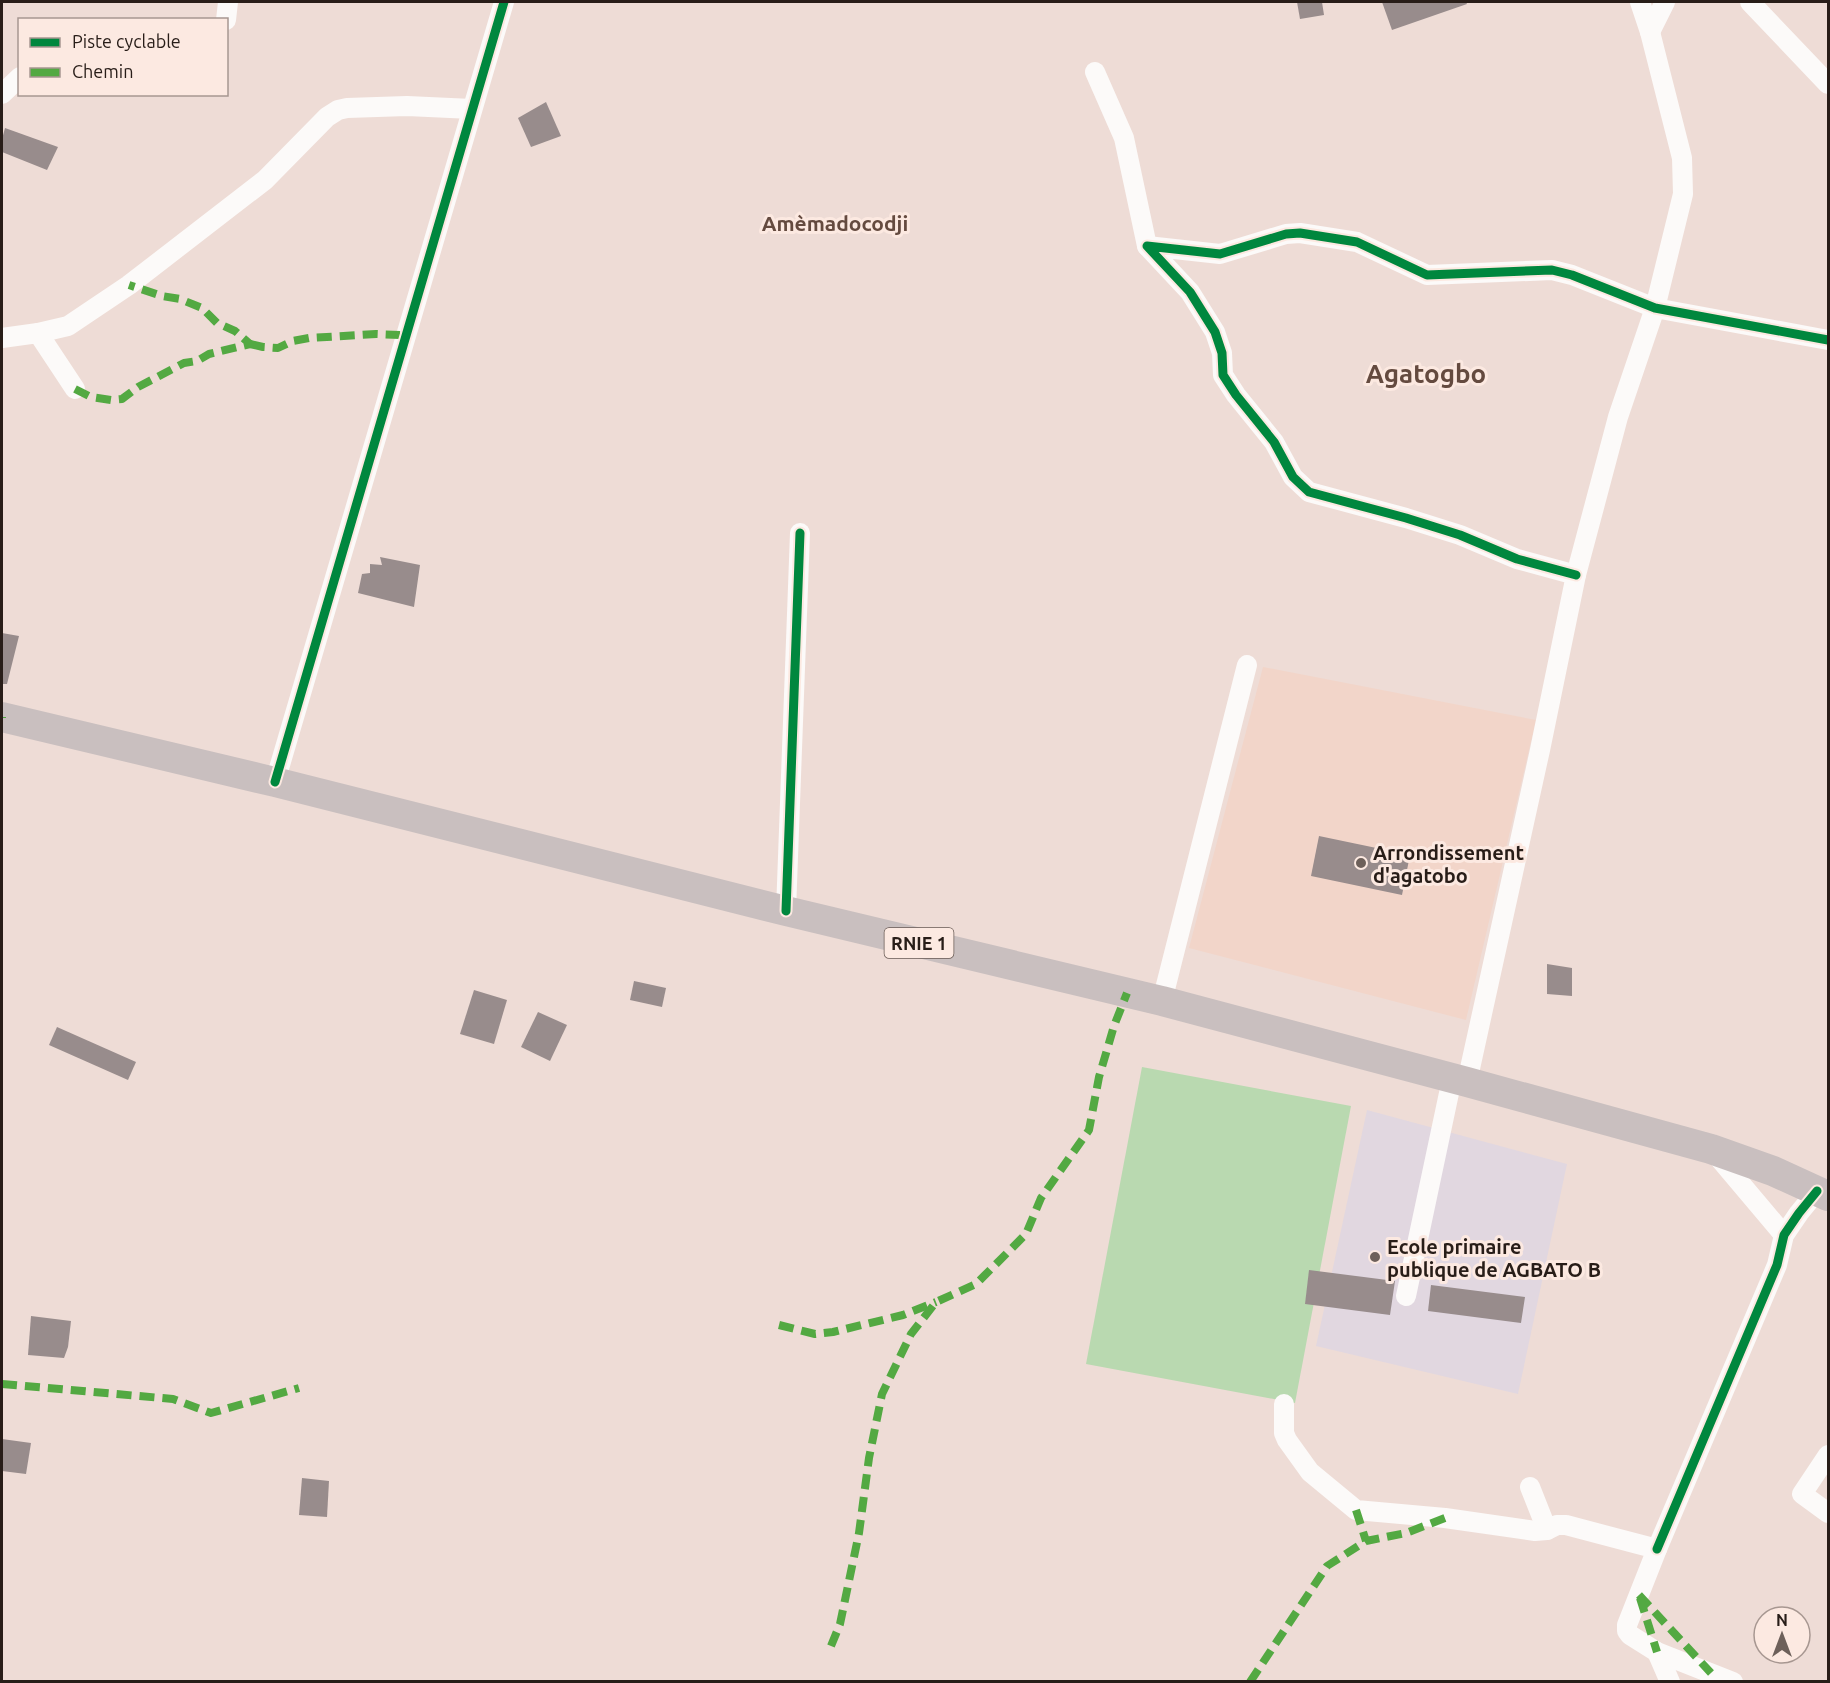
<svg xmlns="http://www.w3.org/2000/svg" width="1830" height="1683" font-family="Ubuntu,sans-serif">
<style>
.built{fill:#f2d5c9}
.education{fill:#e1d7e0}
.green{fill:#b9d9b0}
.building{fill:#988c8c}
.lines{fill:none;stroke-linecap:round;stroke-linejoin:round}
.minor{stroke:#fcfaf9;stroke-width:20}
.highway{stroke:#c9bfbf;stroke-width:30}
.quiet{stroke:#53a942;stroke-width:8;stroke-dasharray:15 8;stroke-linecap:butt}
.cycleway-casing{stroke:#fce9e1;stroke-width:13}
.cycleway{stroke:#00873e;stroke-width:9}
.poi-dot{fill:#6d605a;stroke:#fce9e1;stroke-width:2}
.labels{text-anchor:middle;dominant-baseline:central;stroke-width:6;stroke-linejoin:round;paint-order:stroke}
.shield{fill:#fce9e1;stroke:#685a54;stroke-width:1.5}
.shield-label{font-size:18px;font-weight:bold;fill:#281d18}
.poi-label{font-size:20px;font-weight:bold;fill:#281d18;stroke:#fce9e1;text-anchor:start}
.neighbourhood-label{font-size:21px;font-weight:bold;fill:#644a3f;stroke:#fce9e1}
.district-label{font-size:26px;font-weight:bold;fill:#644a3f;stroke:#fce9e1}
</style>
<rect width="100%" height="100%" fill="#eedcd6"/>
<path class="built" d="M1263 667 1536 720 1466 1020 1189 948Z"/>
<path class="education" d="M1367 1110 1567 1164 1518 1394 1316 1346Z"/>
<path class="green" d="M1142 1067 1351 1106 1295 1403 1086 1364Z"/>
<g class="building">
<path d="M1297 2H1322L1324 15 1300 19Z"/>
<path d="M1382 2H1466L1467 4 1392 30Z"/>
<path d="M546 102 561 136 531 147 518 118Z"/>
<path d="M5 128 58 147 47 170 2 152V139Z"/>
<path d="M380 557 420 565 414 607 358 593 362 574 370 573V564L382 565Z"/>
<path d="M2 633 19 636 7 684H2Z"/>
<path d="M1319 836 1410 855 1402 895 1311 876Z"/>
<path d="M1547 964 1572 968V996L1547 994Z"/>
<path d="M634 981 666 988 662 1007 630 1000Z"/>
<path d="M474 990 507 1000 494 1044 460 1034Z"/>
<path d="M538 1012 567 1025 550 1061 521 1047Z"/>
<path d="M57 1027 136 1062 128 1080 49 1045Z"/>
<path d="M1309 1270 1395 1281 1390 1315 1305 1304Z"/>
<path d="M1431 1285 1525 1297 1521 1323 1428 1311Z"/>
<path d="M31 1316 71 1321 68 1347 64 1358 28 1355Z"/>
<path d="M2 1439 31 1443 26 1474 2 1471Z"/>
<path d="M302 1478 329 1481 327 1517 299 1515Z"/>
</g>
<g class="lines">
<g class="minor">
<path d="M1750 2 1828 84"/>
<path d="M226 20 228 2"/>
<path d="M1650 32 1665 2"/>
<path d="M1095 72 1124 138 1147 246"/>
<path d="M2 94 20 77"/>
<path d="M38 333 68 326 129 285 265 180 327 117 338 110 347 108 407 106 472 109"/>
<path d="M2 338 38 333 75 389"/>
<path d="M1576 575 1517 559 1460 535 1406 518 1309 492 1293 477 1274 442 1236 395 1223 375 1222 353 1215 332 1190 292 1147 246 1220 254 1286 234 1300 233 1357 242 1427 275 1552 270 1572 275 1655 308 1828 340"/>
<path d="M275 782 504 2"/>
<path d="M786 911 800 533"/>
<path d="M1162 1001 1247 665"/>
<path d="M1467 1082 1540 750 1576 575 1618 417 1655 308 1683 194 1682 158 1650 32 1640 2"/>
<path d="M1714 1152 1784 1235"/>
<path d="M1406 1296 1452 1079"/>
<path d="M1284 1404V1433L1287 1440 1310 1472 1356 1510 1445 1518 1535 1531 1547 1530"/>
<path d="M1828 1455 1802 1494 1828 1513"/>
<path d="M1530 1487 1547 1530 1557 1525H1566L1657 1549 1627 1625V1631L1630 1635 1657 1652 1733 1682"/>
<path d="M1657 1549 1777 1265 1784 1235 1799 1213 1817 1191"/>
<path d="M1657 1652 1670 1682"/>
</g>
<path class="highway" d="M2 717 275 782 786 911 1162 1001 1467 1082 1711 1149 1773 1171 1828 1196"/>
<g class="quiet">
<path d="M250 344 263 347 278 348 293 341 309 338 376 334 400 335"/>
<path d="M75 389 91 397 111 400 122 399 138 387 184 363 197 361 209 354 250 344 235 331 217 323 202 308 180 299 162 296 129 285"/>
<path d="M2 718V717"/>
<path d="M779 1325 815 1334 833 1332 903 1315 936 1302"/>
<path d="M2 1384 173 1399 211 1413 299 1388"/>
<path d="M1356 1510 1366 1541"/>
<path d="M1639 1595 1711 1673"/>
<path d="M1640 1598 1657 1652"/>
<path d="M831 1646 840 1624 859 1533 869 1458 882 1394 911 1334 936 1302 976 1284 1026 1234 1041 1198 1089 1130 1099 1077 1114 1026 1127 993"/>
<path d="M1250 1682 1327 1566 1366 1541 1406 1533 1445 1518"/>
</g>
<g class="cycleway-casing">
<g id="cycleway">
<path d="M1576 575 1517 559 1460 535 1406 518 1309 492 1293 477 1274 442 1236 395 1223 375 1222 353 1215 332 1190 292 1147 246 1220 254 1286 234 1300 233 1357 242 1427 275 1552 270 1572 275 1655 308 1828 340"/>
<path d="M275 782 504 2"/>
<path d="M786 911 800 533"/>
<path d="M1657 1549 1777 1265 1784 1235 1799 1213 1817 1191"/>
</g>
</g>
<use href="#cycleway" class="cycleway"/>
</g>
<g class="poi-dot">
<circle cx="1361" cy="863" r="6"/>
<circle cx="1375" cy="1257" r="6"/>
</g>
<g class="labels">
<rect class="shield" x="884.5" y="928" width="69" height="30" rx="4.5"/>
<g class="shield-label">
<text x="919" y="943">RNIE 1</text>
</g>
<g class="poi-label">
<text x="1373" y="852">Arrondissement<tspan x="1373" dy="23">d'agatobo</tspan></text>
<text x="1387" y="1246">Ecole primaire<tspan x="1387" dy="23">publique de AGBATO B</tspan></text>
</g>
<g class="neighbourhood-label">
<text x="835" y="223">Amèmadocodji</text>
</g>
<g class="district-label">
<text x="1426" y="373">Agatogbo</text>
</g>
</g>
<rect width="1830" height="1683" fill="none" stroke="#281d18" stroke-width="6"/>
<rect x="18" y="18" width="210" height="78" fill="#fce9e1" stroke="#a79791" stroke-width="1.5"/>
<rect x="30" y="38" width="30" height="9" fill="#00873e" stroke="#a79791" stroke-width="1.5"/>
<text x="72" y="48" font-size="18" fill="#281d18">Piste cyclable</text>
<rect x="30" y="68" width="30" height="9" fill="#53a942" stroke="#a79791" stroke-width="1.5"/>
<text x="72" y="78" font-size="18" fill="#281d18">Chemin</text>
<g transform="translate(1782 1635)"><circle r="28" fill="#fce9e1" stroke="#a79791" stroke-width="1.5"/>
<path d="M0-4.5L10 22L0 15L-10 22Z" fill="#6d605a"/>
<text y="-9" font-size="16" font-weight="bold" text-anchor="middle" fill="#281d18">N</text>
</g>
</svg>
